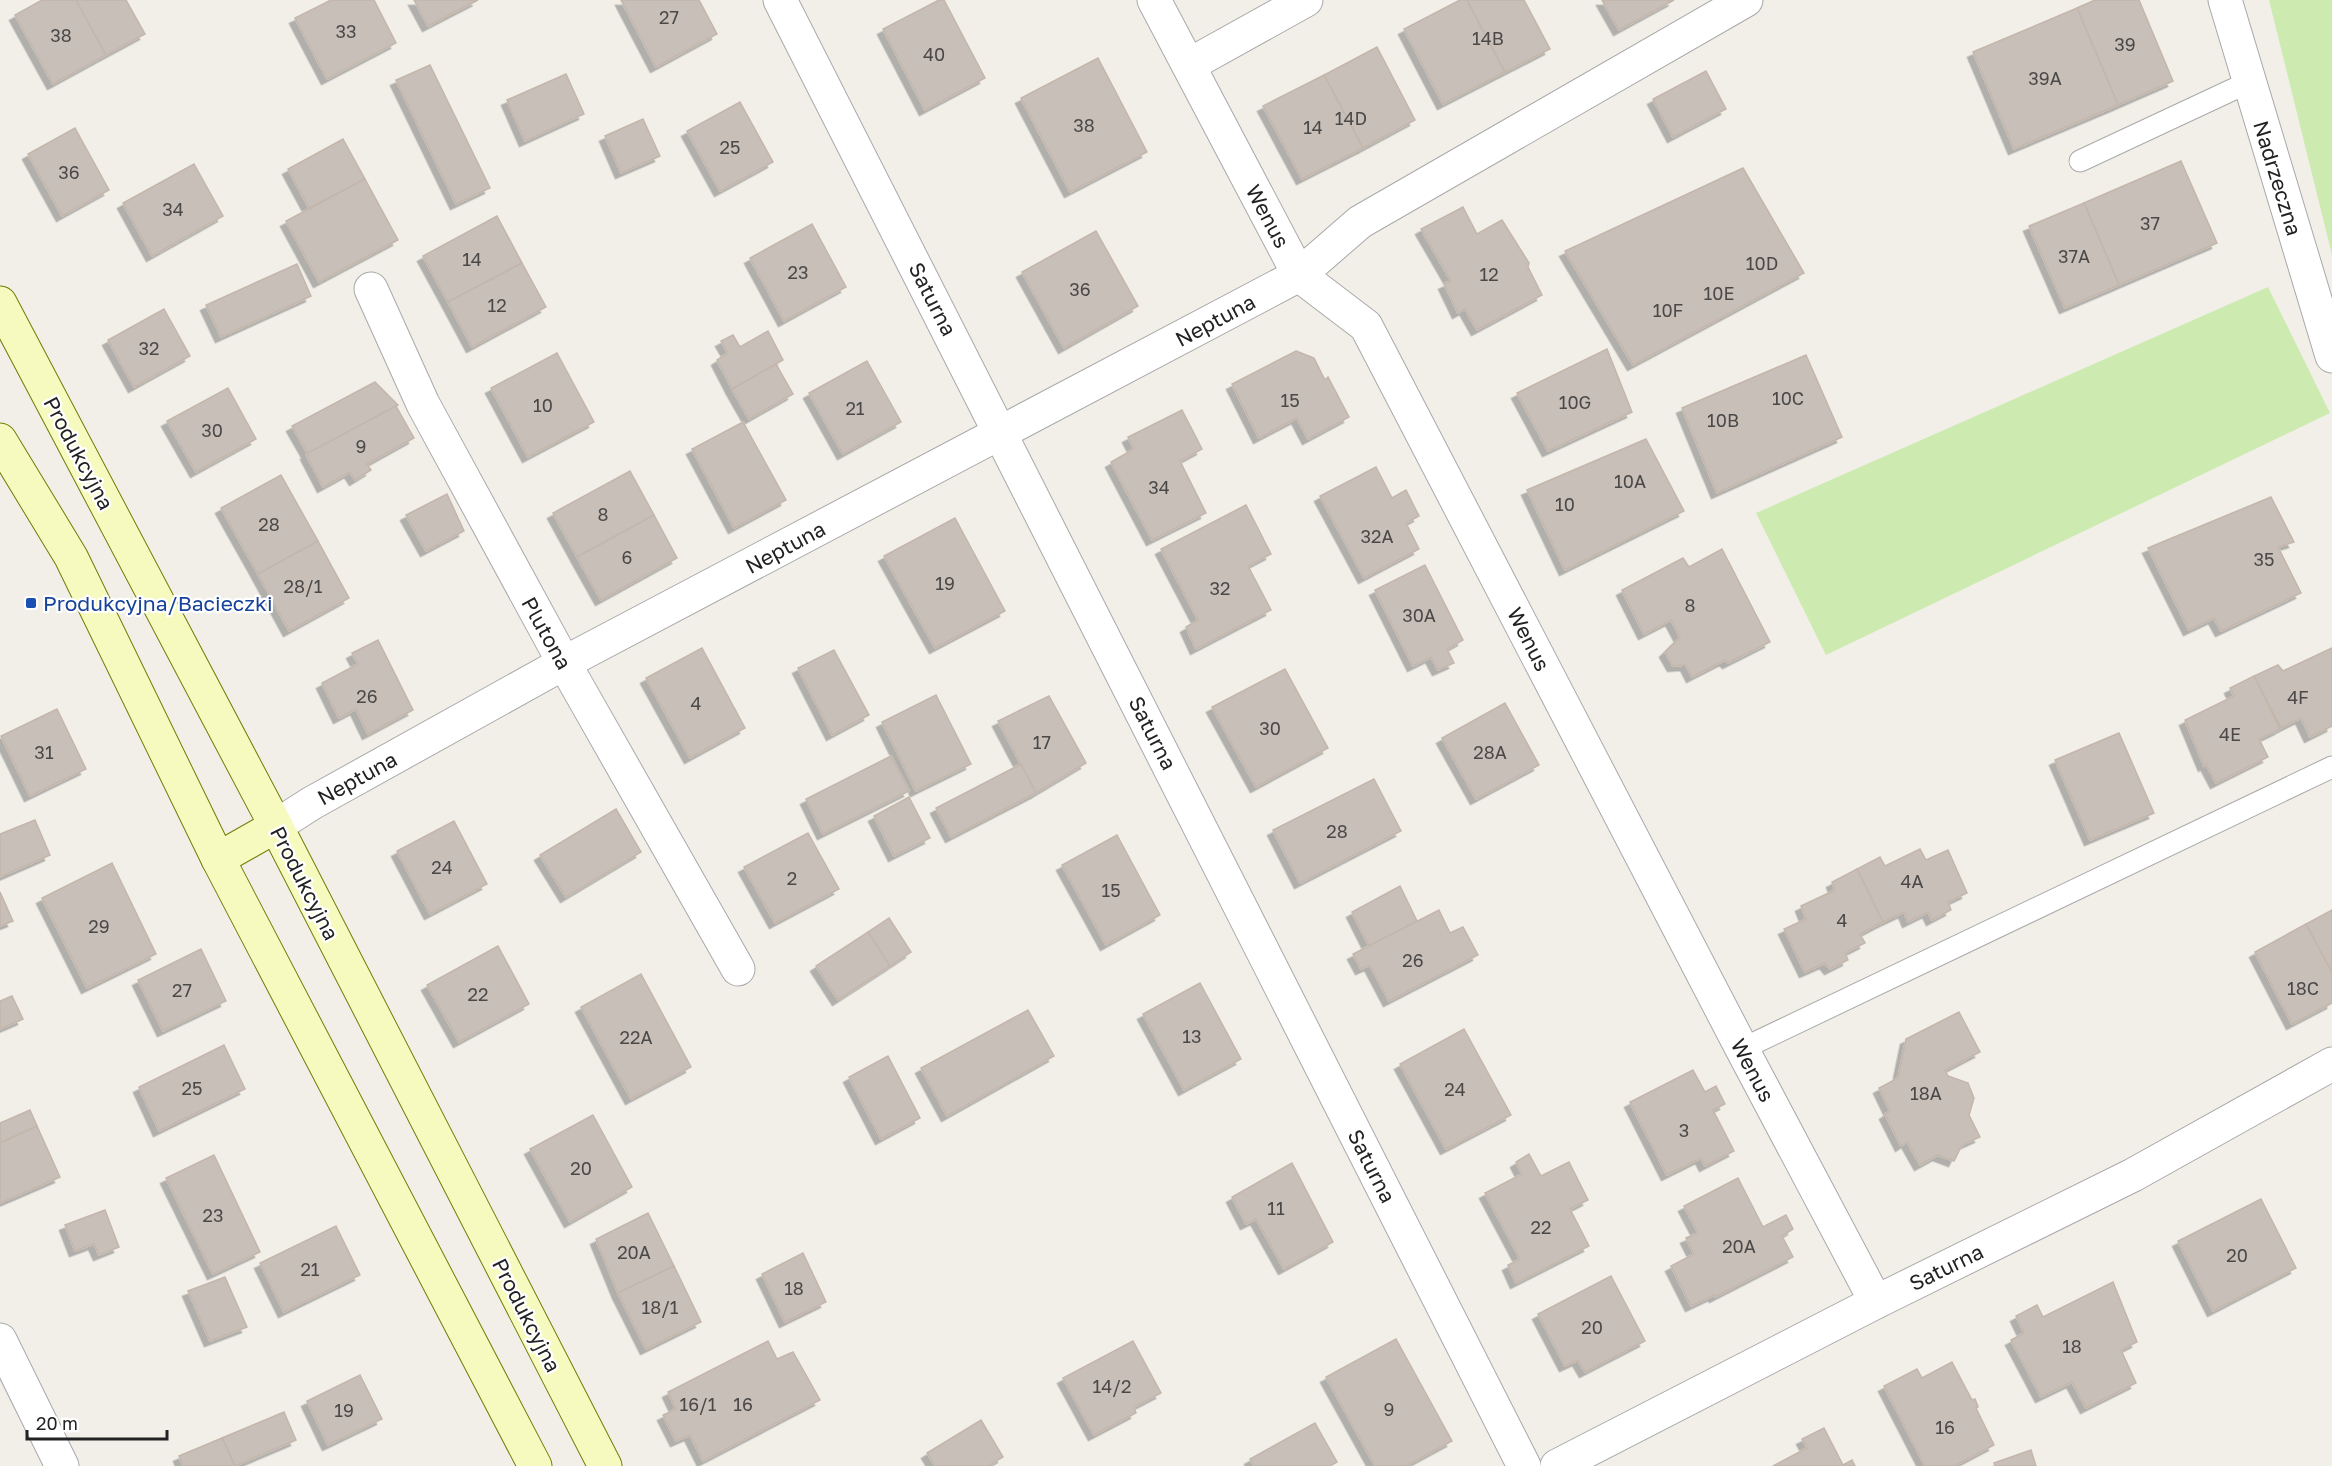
<svg xmlns="http://www.w3.org/2000/svg" width="2332" height="1466" font-family="'Golos Text',sans-serif">
<style>
.grass{fill:#cdebb0}
.building{fill:#c7bfb8;stroke:#c4b6ab;stroke-width:1.5;filter:url(#shadow)}
.lines{fill:none;stroke-linecap:round;stroke-linejoin:round}
.lane-casing{stroke:#a9a9a9;stroke-width:23}
.street-casing{stroke:#a9a9a9;stroke-width:35}
.secondary-casing{stroke:#707d05;stroke-width:35}
.lane{stroke:#fff;stroke-width:21}
.street{stroke:#fff;stroke-width:33}
.secondary{stroke:#f7fabf;stroke-width:33}
.transit-dot{fill:#1a4fb4;stroke:#fff;stroke-width:2}
.labels{text-anchor:middle;dominant-baseline:central;stroke-width:4.5;stroke-linejoin:round;paint-order:stroke}
.number-label{font-size:18px;fill:#4b4948}
.street-label{font-size:21px;fill:#222;stroke:#fff}
.transit-label{font-size:21px;fill:#164399;stroke:#fff;text-anchor:start}
</style>
<defs>
<filter id="shadow"><feDropShadow dx="-5.5" dy="5.5" stdDeviation="0" flood-color="#0004"/></filter>
</defs>
<rect width="100%" height="100%" fill="#f2efe9"/>
<g class="grass">
<path d="M2269 0H2332V255Z"/>
<path d="M2268 287 2330 413 1826 655 1756 513Z"/>
</g>
<g class="building">
<path d="M42 0H76L106 55 53 84 15 15Z"/>
<path d="M76 0H126L145 34 106 55Z"/>
<path d="M331 0H374L396 43 327 79 295 18Z"/>
<path d="M414 0H478L428 26Z"/>
<path d="M621 0H699L717 34 656 67Z"/>
<path d="M939 0H944L985 78 925 110 883 29Z"/>
<path d="M1460 0H1467L1505 72 1443 104 1404 29Z"/>
<path d="M1467 0H1524L1550 49 1505 72Z"/>
<path d="M1602 0H1674L1619 30Z"/>
<path d="M2095 0H2139L2173 81 2118 105 2077 8Z"/>
<path d="M2077 8 2118 105 2014 149 1973 52Z"/>
<path d="M1377 47 1415 120 1363 148 1324 75Z"/>
<path d="M1098 58 1147 152 1070 192 1021 98Z"/>
<path d="M430 65 490 188 456 204 396 80Z"/>
<path d="M1706 71 1726 109 1673 137 1653 99Z"/>
<path d="M566 74 584 114 525 141 507 100Z"/>
<path d="M1324 75 1363 148 1302 179 1263 106Z"/>
<path d="M740 102 773 162 720 191 687 131Z"/>
<path d="M643 119 660 156 621 173 605 136Z"/>
<path d="M75 128 109 190 62 216 28 154Z"/>
<path d="M343 139 365 179 309 208 288 169Z"/>
<path d="M2181 161 2217 243 2119 285 2084 203Z"/>
<path d="M194 164 223 216 152 256 123 203Z"/>
<path d="M1743 168 1804 273 1633 365 1565 251Z"/>
<path d="M365 179 398 240 319 282 286 221Z"/>
<path d="M2084 203 2119 285 2065 308 2029 226Z"/>
<path d="M1463 207 1477 234 1502 220 1529 263 1528 267 1542 295 1477 330 1465 309 1458 313 1444 284 1451 281 1421 229Z"/>
<path d="M497 216 522 263 448 302 423 256Z"/>
<path d="M812 224 846 287 784 321 750 258Z"/>
<path d="M1096 231 1138 306 1064 348 1022 272Z"/>
<path d="M522 263 546 307 472 347 448 302Z"/>
<path d="M297 264 311 296 221 337 206 305Z"/>
<path d="M164 309 190 356 134 387 108 340Z"/>
<path d="M768 331 783 360 732 389 717 360 728 353 721 341 733 335 740 347Z"/>
<path d="M1607 349 1632 412 1548 451 1517 393Z"/>
<path d="M1296 351 1314 358 1325 380 1328 377 1349 417 1308 439 1297 418 1259 438 1232 384Z"/>
<path d="M557 353 594 422 528 457 491 388Z"/>
<path d="M1806 355 1842 437 1717 493 1682 408Z"/>
<path d="M867 361 901 422 843 454 809 393Z"/>
<path d="M776 364 793 394 749 419 732 389Z"/>
<path d="M375 382 398 405 308 454 292 426Z"/>
<path d="M228 388 256 439 196 472 167 421Z"/>
<path d="M396 406 414 438 367 464 371 470 355 480 350 472 323 487 306 454Z"/>
<path d="M1182 410 1202 449 1180 461 1206 513 1152 540 1111 462 1134 449 1128 437Z"/>
<path d="M743 422 786 500 734 528 692 449Z"/>
<path d="M1646 439 1684 511 1565 570 1527 490Z"/>
<path d="M1376 467 1392 498 1406 490 1419 516 1406 523 1419 549 1364 578 1320 496Z"/>
<path d="M630 471 654 515 577 557 553 513Z"/>
<path d="M281 475 318 541 258 574 221 508Z"/>
<path d="M447 494 464 531 426 551 406 515Z"/>
<path d="M2271 497 2294 542 2278 547 2301 593 2221 631 2214 618 2189 630 2148 548Z"/>
<path d="M1246 505 1271 554 1248 566 1271 610 1196 649 1186 627 1198 620 1161 549Z"/>
<path d="M654 515 677 558 601 600 577 557Z"/>
<path d="M955 518 1005 611 935 648 884 556Z"/>
<path d="M318 541 349 598 289 631 258 574Z"/>
<path d="M1722 549 1770 642 1728 663 1725 660 1692 677 1686 665 1673 666 1665 652 1680 637 1671 620 1644 634 1622 590 1683 558 1689 567Z"/>
<path d="M1425 565 1463 640 1447 649 1454 663 1438 670 1431 657 1413 666 1375 590Z"/>
<path d="M378 640 413 710 368 734 356 709 339 718 322 683 358 664 352 653Z"/>
<path d="M702 648 745 728 690 758 646 678Z"/>
<path d="M2332 648V726L2310 737 2301 718 2281 728 2254 676 2278 665 2283 671Z"/>
<path d="M834 650 869 715 832 735 798 668Z"/>
<path d="M1285 669 1328 748 1256 787 1212 707Z"/>
<path d="M2254 676 2280 729 2259 739 2268 757 2216 783 2206 764 2204 766 2185 720 2234 696 2230 688Z"/>
<path d="M936 695 971 764 916 791 882 722Z"/>
<path d="M1049 696 1086 763 1036 793 998 721Z"/>
<path d="M1505 703 1539 765 1476 799 1442 738Z"/>
<path d="M57 709 86 769 30 796 1 736Z"/>
<path d="M2119 733 2154 813 2090 840 2055 760Z"/>
<path d="M891 756 909 791 823 834 806 799Z"/>
<path d="M1021 764 1036 793 951 837 936 808Z"/>
<path d="M1374 779 1401 831 1300 883 1273 830Z"/>
<path d="M909 797 930 838 894 856 874 816Z"/>
<path d="M616 809 641 852 566 897 540 855Z"/>
<path d="M35 820 50 855 0 877V834Z"/>
<path d="M454 821 487 884 430 914 397 851Z"/>
<path d="M808 833 839 889 775 923 744 867Z"/>
<path d="M1117 835 1160 915 1106 945 1062 865Z"/>
<path d="M1920 849 1926 860 1948 850 1967 893 1948 902 1951 910 1932 920 1928 912 1908 922 1904 912 1883 922 1857 869 1880 857 1885 866Z"/>
<path d="M112 863 156 954 87 988 42 898Z"/>
<path d="M1857 869 1883 922 1860 934 1865 943 1845 953 1848 960 1830 969 1825 963 1805 972 1784 929 1806 919 1801 906 1835 890 1832 882Z"/>
<path d="M1400 886 1417 921 1369 946 1352 912Z"/>
<path d="M0 892 13 921 0 926Z"/>
<path d="M1439 910 1450 933 1463 927 1478 955 1389 1001 1370 965 1361 969 1353 954Z"/>
<path d="M2332 910V973L2306 924Z"/>
<path d="M889 918 911 952 890 966 868 932Z"/>
<path d="M2306 924 2332 973V1003L2292 1024 2255 952Z"/>
<path d="M868 932 890 966 838 1000 816 966Z"/>
<path d="M498 946 529 1004 459 1042 427 985Z"/>
<path d="M201 949 226 1001 163 1031 138 980Z"/>
<path d="M641 974 691 1067 631 1099 581 1007Z"/>
<path d="M1200 983 1241 1059 1184 1090 1143 1014Z"/>
<path d="M12 996 23 1019 0 1029V1001Z"/>
<path d="M1028 1010 1054 1056 947 1116 921 1068Z"/>
<path d="M1959 1012 1980 1052 1945 1070 1948 1076 1968 1083 1974 1098 1969 1115 1980 1137 1962 1145 1954 1161 1938 1155 1920 1165 1907 1142 1901 1146 1885 1114 1890 1111 1879 1088 1898 1078 1906 1039Z"/>
<path d="M1464 1029 1511 1115 1446 1149 1400 1064Z"/>
<path d="M224 1045 245 1089 159 1131 139 1087Z"/>
<path d="M888 1056 920 1118 881 1139 849 1077Z"/>
<path d="M1693 1070 1705 1092 1716 1086 1725 1104 1713 1110 1734 1151 1705 1166 1701 1158 1667 1175 1630 1102Z"/>
<path d="M30 1110 37 1126 0 1143V1123Z"/>
<path d="M593 1115 632 1187 570 1222 530 1149Z"/>
<path d="M37 1126 60 1177 0 1203V1143Z"/>
<path d="M1529 1154 1541 1176 1569 1162 1588 1200 1570 1209 1589 1246 1516 1283 1508 1265 1520 1259 1485 1193 1522 1174 1516 1162Z"/>
<path d="M214 1155 260 1252 213 1274 166 1178Z"/>
<path d="M1292 1163 1333 1242 1284 1269 1256 1219 1246 1224 1232 1197Z"/>
<path d="M1738 1178 1763 1227 1786 1215 1793 1229 1782 1236 1793 1257 1715 1297 1714 1295 1691 1306 1671 1266 1694 1254 1686 1238 1698 1233 1684 1206Z"/>
<path d="M2261 1199 2296 1268 2213 1311 2178 1241Z"/>
<path d="M105 1210 119 1247 99 1255 94 1244 75 1251 65 1225Z"/>
<path d="M648 1213 674 1266 618 1293 596 1239Z"/>
<path d="M336 1226 360 1275 284 1312 260 1263Z"/>
<path d="M803 1253 826 1302 785 1322 762 1274Z"/>
<path d="M674 1266 701 1322 646 1349 618 1293Z"/>
<path d="M1611 1276 1645 1341 1585 1372 1578 1360 1565 1366 1538 1314Z"/>
<path d="M225 1277 247 1327 210 1341 188 1291Z"/>
<path d="M2113 1282 2137 1342 2121 1350 2136 1383 2086 1408 2072 1382 2041 1397 2011 1340 2024 1333 2016 1316 2037 1305 2043 1317Z"/>
<path d="M1396 1339 1452 1441 1406 1466H1375L1326 1377Z"/>
<path d="M768 1341 777 1359 793 1352 820 1400 703 1461 690 1435 676 1441 663 1415 676 1409 668 1392Z"/>
<path d="M1133 1341 1161 1393 1134 1407 1136 1413 1094 1435 1063 1378Z"/>
<path d="M1952 1362 1972 1400 1975 1399 1978 1407 1976 1408 1994 1445 1954 1466H1925L1884 1386 1917 1369 1922 1378Z"/>
<path d="M360 1375 382 1419 328 1445 307 1401Z"/>
<path d="M284 1412 296 1440 235 1466 222 1438Z"/>
<path d="M981 1420 1003 1457 988 1466H935L927 1453Z"/>
<path d="M1315 1423 1337 1462 1330 1466H1254L1250 1459Z"/>
<path d="M1824 1428 1843 1465 1852 1460 1855 1466H1773L1807 1448 1802 1439Z"/>
<path d="M222 1438 235 1466H183L179 1456Z"/>
<path d="M2031 1450 2036 1466H1995L1994 1463Z"/>
</g>
<g class="lines">
<g class="lane-casing">
<g id="lane">
<path d="M2080 161 2249 82"/>
<path d="M1742 1049 2332 767"/>
</g>
</g>
<g class="street-casing">
<g id="street">
<path d="M780 0 1524 1466"/>
<path d="M1154 0 1299 275 1366 326 1742 1049 1876 1302"/>
<path d="M2225 0 2332 356"/>
<path d="M1189 65 1306 0"/>
<path d="M371 289 423 404 564 663 738 969"/>
<path d="M276 826 312 803 564 663 1299 275 1360 222 1746 0"/>
<path d="M0 1340 62 1466"/>
<path d="M1557 1466 1876 1302 2133 1175 2332 1064"/>
</g>
</g>
<g class="secondary-casing">
<g id="secondary">
<path d="M0 303 276 826 605 1466"/>
<path d="M0 440 71 557 218 859 535 1466"/>
<path d="M218 859 276 826"/>
</g>
</g>
<use href="#lane" class="lane"/>
<use href="#street" class="street"/>
<use href="#secondary" class="secondary"/>
</g>
<rect class="transit-dot" x="25" y="597" width="12" height="12" rx="3"/>
<g class="labels">
<g class="number-label">
<text x="669" y="17">27</text>
<text x="346" y="31">33</text>
<text x="61" y="35">38</text>
<text x="1488" y="38">14B</text>
<text x="2125" y="44">39</text>
<text x="934" y="54">40</text>
<text x="2045" y="78">39A</text>
<text x="1351" y="118">14D</text>
<text x="1084" y="125">38</text>
<text x="1313" y="127">14</text>
<text x="730" y="147">25</text>
<text x="69" y="172">36</text>
<text x="173" y="209">34</text>
<text x="2150" y="223">37</text>
<text x="2074" y="256">37A</text>
<text x="472" y="259">14</text>
<text x="1762" y="263">10D</text>
<text x="798" y="272">23</text>
<text x="1489" y="274">12</text>
<text x="1080" y="289">36</text>
<text x="1719" y="293">10E</text>
<text x="497" y="305">12</text>
<text x="1668" y="310">10F</text>
<text x="149" y="348">32</text>
<text x="1788" y="398">10C</text>
<text x="1290" y="400">15</text>
<text x="1575" y="402">10G</text>
<text x="543" y="405">10</text>
<text x="855" y="408">21</text>
<text x="1723" y="420">10B</text>
<text x="212" y="430">30</text>
<text x="361" y="446">9</text>
<text x="1630" y="481">10A</text>
<text x="1159" y="487">34</text>
<text x="1565" y="504">10</text>
<text x="603" y="514">8</text>
<text x="269" y="524">28</text>
<text x="1377" y="536">32A</text>
<text x="627" y="557">6</text>
<text x="2264" y="559">35</text>
<text x="945" y="583">19</text>
<text x="303" y="586">28/1</text>
<text x="1220" y="588">32</text>
<text x="1690" y="605">8</text>
<text x="1419" y="615">30A</text>
<text x="367" y="696">26</text>
<text x="2298" y="697">4F</text>
<text x="696" y="703">4</text>
<text x="1270" y="728">30</text>
<text x="2230" y="734">4E</text>
<text x="1042" y="742">17</text>
<text x="44" y="752">31</text>
<text x="1490" y="752">28A</text>
<text x="1337" y="831">28</text>
<text x="442" y="867">24</text>
<text x="792" y="878">2</text>
<text x="1912" y="881">4A</text>
<text x="1111" y="890">15</text>
<text x="1842" y="920">4</text>
<text x="99" y="926">29</text>
<text x="1413" y="960">26</text>
<text x="2303" y="988">18C</text>
<text x="182" y="990">27</text>
<text x="478" y="994">22</text>
<text x="1192" y="1036">13</text>
<text x="636" y="1037">22A</text>
<text x="192" y="1088">25</text>
<text x="1455" y="1089">24</text>
<text x="1926" y="1093">18A</text>
<text x="1684" y="1130">3</text>
<text x="581" y="1168">20</text>
<text x="1276" y="1208">11</text>
<text x="213" y="1215">23</text>
<text x="1541" y="1227">22</text>
<text x="1739" y="1246">20A</text>
<text x="634" y="1252">20A</text>
<text x="2237" y="1255">20</text>
<text x="310" y="1269">21</text>
<text x="794" y="1288">18</text>
<text x="660" y="1307">18/1</text>
<text x="1592" y="1327">20</text>
<text x="2072" y="1346">18</text>
<text x="1112" y="1386">14/2</text>
<text x="698" y="1404">16/1</text>
<text x="743" y="1404">16</text>
<text x="1389" y="1409">9</text>
<text x="344" y="1410">19</text>
<text x="1945" y="1427">16</text>
</g>
<g class="street-label">
<text transform="translate(2278 178) rotate(73)">Nadrzeczna</text>
<text transform="translate(1268 216) rotate(62)">Wenus</text>
<text transform="translate(933 299) rotate(63)">Saturna</text>
<text transform="translate(1215 320) rotate(-28)">Neptuna</text>
<text transform="translate(79 453) rotate(62)">Produkcyjna</text>
<text transform="translate(785 547) rotate(-28)">Neptuna</text>
<text transform="translate(547 633) rotate(61)">Plutona</text>
<text transform="translate(1529 639) rotate(63)">Wenus</text>
<text transform="translate(1153 733) rotate(63)">Saturna</text>
<text transform="translate(357 778) rotate(-29)">Neptuna</text>
<text transform="translate(305 883) rotate(63)">Produkcyjna</text>
<text transform="translate(1753 1070) rotate(62)">Wenus</text>
<text transform="translate(1372 1166) rotate(63)">Saturna</text>
<text transform="translate(1946 1267) rotate(-26)">Saturna</text>
<text transform="translate(527 1315) rotate(63)">Produkcyjna</text>
</g>
<g class="transit-label">
<text x="43" y="603">Produkcyjna/Bacieczki</text>
</g>
</g>
<path d="M27 1430v9h140v-9" fill="none" stroke="#222222" stroke-width="3"/>
<text x="36" y="1430" font-size="18" fill="#222222" stroke="#ffffff" stroke-width="4.5" paint-order="stroke">20 m</text>
</svg>
